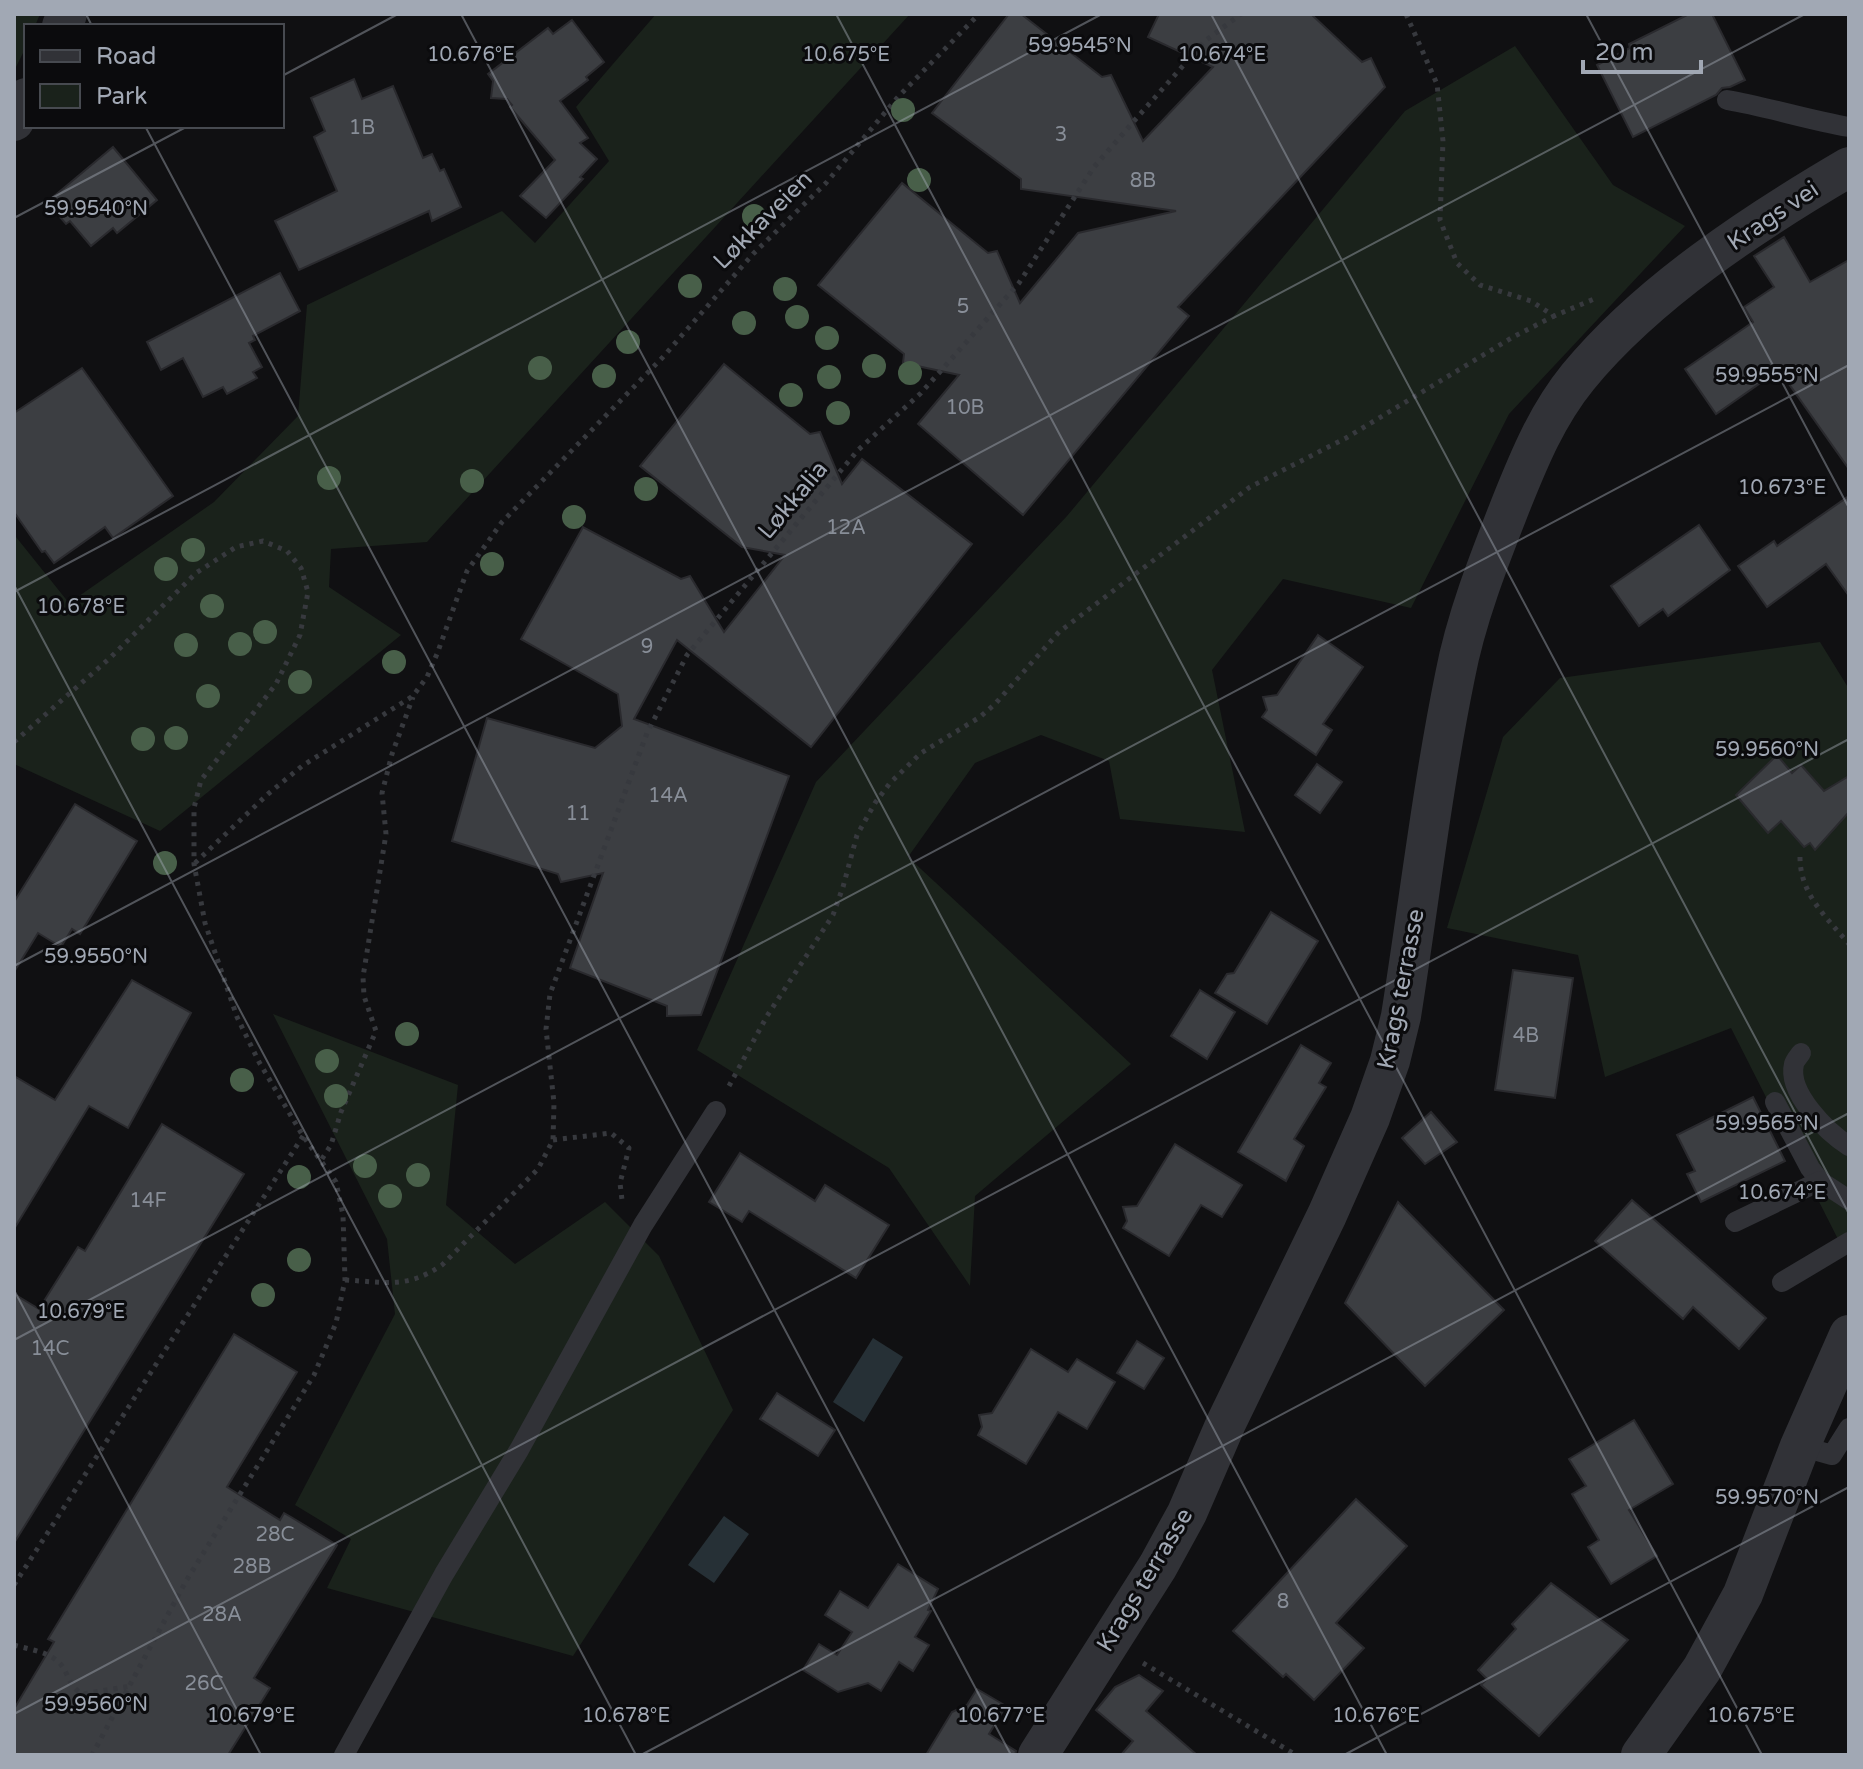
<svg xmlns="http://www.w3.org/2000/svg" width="1863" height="1769" font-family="'Varela Round',sans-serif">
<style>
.green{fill:#1a221b}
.water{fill:#263036}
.building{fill:#3c3e42;stroke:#2a2a2e;stroke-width:2}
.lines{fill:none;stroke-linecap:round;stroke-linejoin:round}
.path{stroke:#37393e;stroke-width:5;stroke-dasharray:4 6;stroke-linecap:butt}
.lane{stroke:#313237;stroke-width:20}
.street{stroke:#313237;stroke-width:40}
.tree{fill:#485f49}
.ticks{fill:none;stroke:#a1a8b4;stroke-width:2;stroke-opacity:0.45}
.labels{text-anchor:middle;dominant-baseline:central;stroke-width:6;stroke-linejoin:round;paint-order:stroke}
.number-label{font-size:20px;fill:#888e98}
.street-label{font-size:24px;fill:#a1a8b4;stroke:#0b0b0d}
.ticks-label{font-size:20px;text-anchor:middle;fill:#a1a8b4;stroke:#0b0b0d;stroke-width:6;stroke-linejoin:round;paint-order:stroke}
</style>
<rect width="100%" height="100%" fill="#101012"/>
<g class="green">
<path d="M14 14H40L35 26H26V47L14 71Z"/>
<path d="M656 14H910L427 542 331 549 329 587 401 635 160 831 14 764V538L16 537 69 603 214 502 298 416 307 305 502 211 535 243 609 161 576 107Z"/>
<path d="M1515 46 1613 185 1685 226 1509 414 1411 608 1283 579 1212 670 1245 832 1120 819 1109 761 1041 735 975 763 908 857 1131 1064 975 1196 970 1286 889 1168 697 1050 816 782 1067 516 1405 111Z"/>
<path d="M1820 642 1849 689V1243L1844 1251 1731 1028 1605 1077 1578 955 1447 928 1503 737 1560 678Z"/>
<path d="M273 1014 458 1085 446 1205 515 1264 605 1202 659 1256 733 1410 573 1656 327 1588 351 1539 295 1505 395 1314 387 1239Z"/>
</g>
<g class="water">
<path d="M873 1338 903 1357 864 1422 833 1402Z"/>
<path d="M724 1516 749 1534 714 1583 688 1565Z"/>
</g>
<g class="building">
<path d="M1009 14H1021L1102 77 1111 75 1143 141 1213 67 1148 37 1159 14H1311L1362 62 1371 58 1385 87 1178 307 1189 316 1023 515 918 424 959 375 903 363 904 354 818 285 902 183 988 253 997 251 1020 303 1078 233 1176 211 1021 189V179L932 113Z"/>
<path d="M1689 14H1712L1745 80 1730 87 1722 88 1716 95 1633 137 1597 65 1630 48 1629 44Z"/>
<path d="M572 20 604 62 586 77 588 80 560 101 588 138 580 143 597 159 580 177 583 179 546 218 520 196 555 160 510 107 512 105 507 99 491 98 493 81 488 74 548 28 553 34Z"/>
<path d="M354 79 362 99 393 86 423 158 432 154 440 171 444 169 461 207 432 221 429 211 299 270 275 221 337 191 314 137 325 131 311 98Z"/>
<path d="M113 147 157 200 117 233 113 228 91 246 70 221 66 224 47 202Z"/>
<path d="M1784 237 1810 282 1849 260V469L1779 370 1716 414 1685 369 1753 322 1744 307 1774 287 1754 256Z"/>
<path d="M280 273 300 311 253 336 255 340 249 343 262 367 253 372 257 378 227 394 223 387 203 397 183 358 161 370 147 342Z"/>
<path d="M724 364 810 434 820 432 842 484 862 459 972 544 811 747 677 640 634 719 789 776 701 1015 667 1016V1006L570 968 603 873 561 882 558 874 452 841 487 718 595 748 622 726 618 694 521 639 583 527 681 579 690 576 724 632 785 555 742 547 640 466Z"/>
<path d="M82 368 173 496 113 538 105 527 54 563 45 551 42 552 14 512V413Z"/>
<path d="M1849 496V596L1826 564 1767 607 1738 566 1774 541 1777 546Z"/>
<path d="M1699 525 1730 570 1668 616 1663 609 1639 626 1611 586Z"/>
<path d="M1318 635 1363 667 1323 724 1332 730 1316 755 1262 717 1267 710 1263 697 1277 695Z"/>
<path d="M1777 755 1792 773 1801 765 1824 791 1849 776V812L1815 850 1810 843 1804 847 1781 821 1768 833 1736 795Z"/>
<path d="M1317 764 1342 782 1320 813 1295 795Z"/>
<path d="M75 804 137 841 80 934 72 929 61 947 38 933 14 972V902Z"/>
<path d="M1271 912 1318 941 1267 1024 1215 993 1227 974 1234 973Z"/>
<path d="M1513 970 1573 978 1555 1098 1495 1090Z"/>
<path d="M132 980 191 1013 128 1128 89 1106 14 1229V1076L55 1100Z"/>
<path d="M1200 990 1235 1012 1207 1059 1171 1036Z"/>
<path d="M1301 1045 1331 1063 1319 1083 1326 1087 1294 1139 1304 1146 1286 1181 1238 1152Z"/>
<path d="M1753 1097 1785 1161 1701 1202 1687 1174 1695 1171 1677 1135Z"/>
<path d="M1431 1112 1457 1142 1425 1164 1402 1138Z"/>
<path d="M162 1124 244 1174 14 1543V1294L39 1309 78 1247 85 1251Z"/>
<path d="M1175 1144 1242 1185 1222 1217 1201 1205 1169 1256 1123 1228 1127 1221 1123 1207 1137 1206Z"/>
<path d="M740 1153 815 1201 825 1185 889 1225 856 1278 749 1211 742 1222 709 1202Z"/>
<path d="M1632 1200 1766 1318 1739 1349 1693 1307 1683 1319 1595 1241Z"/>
<path d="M1398 1202 1504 1310 1425 1386 1345 1303Z"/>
<path d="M234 1334 297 1372 227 1487 280 1520 284 1513 291 1517 337 1545 254 1678 270 1688 228 1755H14V1709L54 1642 48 1639Z"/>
<path d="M1137 1341 1164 1358 1144 1389 1117 1373Z"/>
<path d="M1031 1349 1068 1372 1077 1359 1115 1382 1087 1429 1058 1412 1026 1464 978 1435 982 1427 979 1415 992 1413Z"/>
<path d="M777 1393 835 1430 818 1456 760 1419Z"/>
<path d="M1634 1420 1673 1484 1629 1510 1657 1556 1611 1584 1588 1547 1599 1540 1572 1494 1586 1486 1569 1459Z"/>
<path d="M1356 1499 1407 1546 1336 1623 1364 1648 1314 1700 1286 1674 1283 1677 1233 1631Z"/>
<path d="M898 1564 938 1589 928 1610 931 1611 915 1637 929 1645 913 1671 899 1662 881 1691 868 1683 838 1692 803 1670 819 1644 837 1655 852 1632 825 1615 840 1591 868 1608Z"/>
<path d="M1551 1583 1628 1640 1539 1736 1481 1685 1487 1679 1478 1670 1516 1629 1512 1624Z"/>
<path d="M1139 1675 1163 1691 1146 1711 1197 1755H1121L1133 1741 1096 1710 1115 1687Z"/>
<path d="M977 1689 1006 1706 989 1734 1016 1751 1015 1755H926L952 1712 967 1705Z"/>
</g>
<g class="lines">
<g class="path">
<path d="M1406 14 1437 84 1443 141 1440 220 1457 263 1480 285 1531 301 1554 316 1594 299"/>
<path d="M14 742 110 658 196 573 236 547 263 541 287 551 301 568 308 592 300 635 276 684 201 780 194 808V864L205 923 237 1017 259 1062 303 1136 336 1182 343 1215 345 1280 336 1323 314 1375 186 1581 92 1755"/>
<path d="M1800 857C1800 894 1826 917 1849 944"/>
<path d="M195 863 268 794 302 766 413 696 427 677 437 654 467 571 502 522 663 357 753 254 826 183 898 97 979 14"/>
<path d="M729 1086 767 1016 833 915 843 887 857 835 875 803 890 783 921 753 980 717 995 704 1059 632 1250 487 1346 438 1513 337 1554 316"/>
<path d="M553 1140 611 1133 629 1148 620 1183 622 1200"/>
<path d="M322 1159 331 1145 341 1112 376 1031 364 996 363 977 386 834 382 793 392 754 413 697"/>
<path d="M345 1280C385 1282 407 1289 442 1265L538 1169 553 1140 554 1103 546 1029 550 994 647 733 687 655 858 450 921 393 1019 283 1094 167 1134 121 1205 41 1241 14"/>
<path d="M14 1585 303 1136"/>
<path d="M14 1645C27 1649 45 1651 56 1660 69 1669 67 1687 83 1694L131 1686"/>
<path d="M1143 1663 1296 1755"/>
</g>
<g class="lane">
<path d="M1727 100C1768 107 1808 120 1849 127"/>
<path d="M1801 1053C1799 1056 1795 1060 1794 1064 1787 1093 1827 1132 1849 1146"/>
<path d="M1775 1102 1810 1168 1820 1181 1849 1200"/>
<path d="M1735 1222 1820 1181"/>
<path d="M1782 1282 1849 1242"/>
<path d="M1800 1446 1832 1455 1849 1428"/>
<path d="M344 1755 444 1574 519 1450 643 1225 716 1111"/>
</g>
<g class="street">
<path d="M62 26 67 14"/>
<path d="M14 121 26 98"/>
<path d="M1038 1755 1158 1566 1187 1513 1226 1423 1327 1215 1370 1118 1390 1061 1401 1016C1419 903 1432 789 1455 676 1466 618 1489 560 1511 504 1529 459 1547 415 1578 377 1648 292 1755 222 1849 167"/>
<path d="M1641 1755 1702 1669 1743 1594 1800 1446 1849 1335"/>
</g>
</g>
<g class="tree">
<circle cx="903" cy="110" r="12"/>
<circle cx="919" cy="180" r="12"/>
<circle cx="754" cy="216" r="12"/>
<circle cx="690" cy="286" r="12"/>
<circle cx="785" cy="289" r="12"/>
<circle cx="797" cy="317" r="12"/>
<circle cx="744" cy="323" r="12"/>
<circle cx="827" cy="338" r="12"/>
<circle cx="628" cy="342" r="12"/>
<circle cx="874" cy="366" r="12"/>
<circle cx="540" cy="368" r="12"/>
<circle cx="910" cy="373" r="12"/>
<circle cx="604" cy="376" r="12"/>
<circle cx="829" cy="377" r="12"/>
<circle cx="791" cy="395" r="12"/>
<circle cx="838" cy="413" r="12"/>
<circle cx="329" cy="478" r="12"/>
<circle cx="472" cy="481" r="12"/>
<circle cx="646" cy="489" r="12"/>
<circle cx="574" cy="517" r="12"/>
<circle cx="193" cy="550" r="12"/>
<circle cx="492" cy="564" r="12"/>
<circle cx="166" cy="569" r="12"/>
<circle cx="212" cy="606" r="12"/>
<circle cx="265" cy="632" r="12"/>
<circle cx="240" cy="644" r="12"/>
<circle cx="186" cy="645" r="12"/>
<circle cx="394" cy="662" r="12"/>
<circle cx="300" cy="682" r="12"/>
<circle cx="208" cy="696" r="12"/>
<circle cx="176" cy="738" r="12"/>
<circle cx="143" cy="739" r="12"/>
<circle cx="165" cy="863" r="12"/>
<circle cx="407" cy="1034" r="12"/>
<circle cx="327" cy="1061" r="12"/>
<circle cx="242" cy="1080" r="12"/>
<circle cx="336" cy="1096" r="12"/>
<circle cx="365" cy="1166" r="12"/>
<circle cx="418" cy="1175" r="12"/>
<circle cx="299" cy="1177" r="12"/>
<circle cx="390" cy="1196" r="12"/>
<circle cx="299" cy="1260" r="12"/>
<circle cx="263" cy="1295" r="12"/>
</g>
<path class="ticks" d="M86 14 92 26M461 14 1387 1755M836 14 1762 1755M1211 14 1849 1214M1586 14 1849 508M282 76 398 14M145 126 1011 1755M14 218 188 126M14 585 636 1755M14 592 1102 14M14 966 1805 14M14 1290 261 1755M14 1340 1849 365M14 1714 1849 739M641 1755 1849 1113M1344 1755 1849 1487"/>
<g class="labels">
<g class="number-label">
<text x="362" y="128">1B</text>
<text x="1061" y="135">3</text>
<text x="1143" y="181">8B</text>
<text x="963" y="307">5</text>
<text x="965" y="408">10B</text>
<text x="846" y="528">12A</text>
<text x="647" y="647">9</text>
<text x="668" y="796">14A</text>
<text x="578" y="814">11</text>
<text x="1526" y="1036">4B</text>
<text x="148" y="1201">14F</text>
<text x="50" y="1349">14C</text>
<text x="275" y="1535">28C</text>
<text x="252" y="1567">28B</text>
<text x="1283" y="1602">8</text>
<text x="222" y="1615">28A</text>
<text x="204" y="1684">26C</text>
</g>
<g class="street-label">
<text transform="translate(1773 216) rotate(-34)">Krags vei</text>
<text transform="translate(763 220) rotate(-45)">Løkkaveien</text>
<text transform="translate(793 500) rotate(-50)">Løkkalia</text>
<text transform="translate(1401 989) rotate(-79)">Krags terrasse</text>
<text transform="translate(1145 1580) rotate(-59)">Krags terrasse</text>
</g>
</g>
<g class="ticks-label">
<text x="1080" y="52">59.9545°N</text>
<text x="471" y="61">10.676°E</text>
<text x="846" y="61">10.675°E</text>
<text x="1222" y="61">10.674°E</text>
<text x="96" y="215">59.9540°N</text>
<text x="1767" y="382">59.9555°N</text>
<text x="1782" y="494">10.673°E</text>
<text x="81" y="613">10.678°E</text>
<text x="1767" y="756">59.9560°N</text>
<text x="96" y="963">59.9550°N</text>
<text x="1767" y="1130">59.9565°N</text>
<text x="1782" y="1199">10.674°E</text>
<text x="81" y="1318">10.679°E</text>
<text x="1767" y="1504">59.9570°N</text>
<text x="96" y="1711">59.9560°N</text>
<text x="251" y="1722">10.679°E</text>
<text x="626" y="1722">10.678°E</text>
<text x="1001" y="1722">10.677°E</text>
<text x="1376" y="1722">10.676°E</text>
<text x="1751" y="1722">10.675°E</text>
</g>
<rect width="1863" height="1769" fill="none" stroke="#a1a8b4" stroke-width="32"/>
<rect x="24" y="24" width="260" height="104" fill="#0b0b0d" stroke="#474a50" stroke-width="2"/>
<rect x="40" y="50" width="40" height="12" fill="#313237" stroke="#474a50" stroke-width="2"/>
<text x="96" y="64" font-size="24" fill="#a1a8b4">Road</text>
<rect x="40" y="84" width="40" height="24" fill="#1a221b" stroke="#474a50" stroke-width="2"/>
<text x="96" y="104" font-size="24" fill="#a1a8b4">Park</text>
<path d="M1583 60v12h118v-12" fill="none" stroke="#a1a8b4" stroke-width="4"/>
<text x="1595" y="60" font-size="24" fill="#a1a8b4" stroke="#0b0b0d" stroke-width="6" paint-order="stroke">20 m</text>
</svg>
